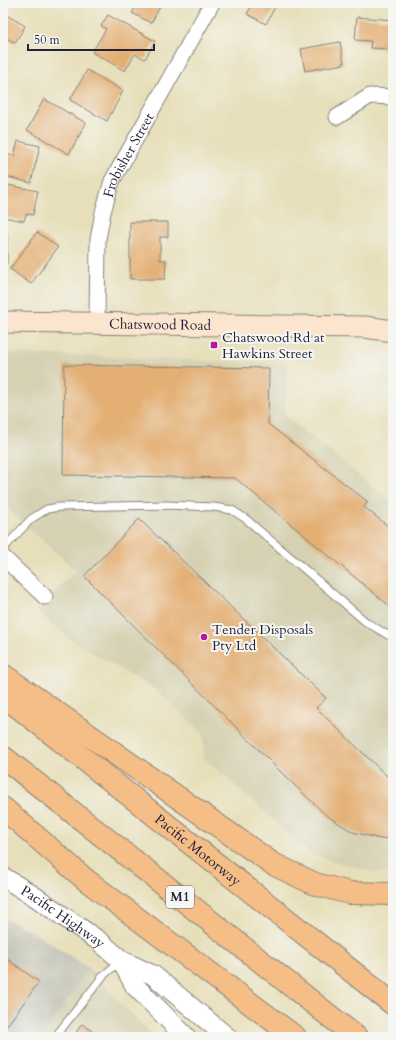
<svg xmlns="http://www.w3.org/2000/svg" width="396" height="1040" font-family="Cardo,serif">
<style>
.built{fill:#d6d1b2}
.industrial{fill:#c5c5b8}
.building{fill:#e3af73}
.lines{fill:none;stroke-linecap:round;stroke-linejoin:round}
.service-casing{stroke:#84807a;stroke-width:9}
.minor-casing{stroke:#84807a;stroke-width:17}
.tertiary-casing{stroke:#84807a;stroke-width:21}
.secondary-casing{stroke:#84807a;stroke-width:23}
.motorway-casing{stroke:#84807a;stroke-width:24}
.service{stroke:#fff;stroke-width:7}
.minor{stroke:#fff;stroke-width:15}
.tertiary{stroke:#fff;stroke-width:19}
.secondary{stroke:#fbe5cf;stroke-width:21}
.motorway{stroke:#f5be86;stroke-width:22}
.poi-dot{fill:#b5179e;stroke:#f6f6f2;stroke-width:1.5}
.labels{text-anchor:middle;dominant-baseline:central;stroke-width:4;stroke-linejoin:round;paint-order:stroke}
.shield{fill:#f6f6f2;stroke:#626272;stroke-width:1}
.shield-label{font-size:13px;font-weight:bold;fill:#22223b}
.street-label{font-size:14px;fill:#22223b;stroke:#f6f6f2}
.poi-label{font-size:14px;fill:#22223b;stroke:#f6f6f2;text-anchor:start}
</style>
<rect width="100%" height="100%" fill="#f6f6f2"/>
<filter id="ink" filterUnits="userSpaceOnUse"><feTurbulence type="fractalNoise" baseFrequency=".025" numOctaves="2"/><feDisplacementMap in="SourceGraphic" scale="8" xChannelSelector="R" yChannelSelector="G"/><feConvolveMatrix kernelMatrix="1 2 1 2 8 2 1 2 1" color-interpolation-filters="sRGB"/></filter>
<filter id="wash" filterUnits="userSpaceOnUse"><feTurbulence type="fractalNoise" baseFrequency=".012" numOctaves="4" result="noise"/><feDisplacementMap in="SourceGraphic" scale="16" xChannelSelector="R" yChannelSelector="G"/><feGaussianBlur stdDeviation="0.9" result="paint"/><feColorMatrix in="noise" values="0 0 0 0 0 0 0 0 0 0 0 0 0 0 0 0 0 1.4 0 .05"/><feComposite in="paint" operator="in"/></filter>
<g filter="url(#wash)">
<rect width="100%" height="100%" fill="#e7dfb9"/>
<g class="built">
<path d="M3 353 287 364 285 416 393 502V871L375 873 313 855 204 758 203 733 157 691 69 638 37 610 76 571 10 511 3 493Z"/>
<path d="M89 968 135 1018 154 1037H43Z"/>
</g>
<path class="industrial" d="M3 917 34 933 89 968 43 1037H3Z"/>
<g id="blocks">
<g class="building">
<path d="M138 3H162L151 23 132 13Z"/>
<path d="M253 3H277L266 24 247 14Z"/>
<path d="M3 13 25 26 15 43 3 36Z"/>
<path d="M108 15 155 41 145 59 135 54 125 71 92 52 106 29 101 26Z"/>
<path d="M357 17 393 20V49L370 48 371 41 355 40Z"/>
<path d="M340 42 344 64 305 71 301 49Z"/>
<path d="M87 70 123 91 107 121 70 100Z"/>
<path d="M44 99 86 123 69 154 27 130Z"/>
<path d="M18 141 40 146 31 183 3 176V154L14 156Z"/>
<path d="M3 184 38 191 33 215 26 214 24 221 3 217 5 209H3Z"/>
<path d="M130 222H168V237H160V260H166L165 279H130Z"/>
<path d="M37 232 58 247 31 284 10 269Z"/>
<rect x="3" y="233" width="4" height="30"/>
<path d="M64 365 269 368 268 424 368 502 364 507 393 530V609L235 478 63 475Z"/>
<path d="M139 519 326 698 316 708 389 778 393 774V838L380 839 353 832 327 816 287 778 84 576Z"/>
<path d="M3 956 39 982 3 1031Z"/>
<path d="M82 1024 101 1037H73Z"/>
</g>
</g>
</g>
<g filter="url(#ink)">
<use href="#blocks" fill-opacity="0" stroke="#84807a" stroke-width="1"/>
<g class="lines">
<g class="service-casing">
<g id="service">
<path d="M3 549 31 519 47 509 60 507 167 505 214 507 232 510 246 519 366 622 393 638"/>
<path d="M55 1037 103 976 120 961"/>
</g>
</g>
<g class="minor-casing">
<g id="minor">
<path d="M337 117 370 96 393 97"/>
<path id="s1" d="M97 323 98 239 103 212 112 181 212 3"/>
<path d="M3 557 45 597"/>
</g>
</g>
<g class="tertiary-casing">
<g id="tertiary">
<path id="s2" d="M3 877 34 896 99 941 121 960 153 975 227 1037"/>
<path d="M121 960 135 986 186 1037"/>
</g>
</g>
<g class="secondary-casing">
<g id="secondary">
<path id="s3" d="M3 322 365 327 393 331"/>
</g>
</g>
<g class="motorway-casing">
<g id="motorway">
<path d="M3 675 273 864 315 884 350 893 393 894"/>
<path id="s4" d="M3 695 393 1004"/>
<path d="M3 757 356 1037"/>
<path d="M3 808 86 880 295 1037"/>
</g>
</g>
<use href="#service" class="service"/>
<use href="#minor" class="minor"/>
<use href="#tertiary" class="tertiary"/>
<use href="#secondary" class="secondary"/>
<use href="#motorway" class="motorway"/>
</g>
</g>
<g class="poi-dot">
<rect x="210" y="341" width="8" height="8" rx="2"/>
<circle cx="204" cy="637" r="4"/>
</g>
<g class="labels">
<rect class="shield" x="166" y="886" width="28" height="22" rx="3"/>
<g class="shield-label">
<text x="180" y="897">M1</text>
</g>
<g class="street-label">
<text stroke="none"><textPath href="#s1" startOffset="174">Frobisher Street</textPath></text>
<text stroke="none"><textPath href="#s3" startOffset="157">Chatswood Road</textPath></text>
<text stroke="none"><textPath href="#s4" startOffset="249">Pacific Motorway</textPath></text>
<text stroke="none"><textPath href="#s2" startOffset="72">Pacific Highway</textPath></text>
</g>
<g class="poi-label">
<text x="222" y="337">Chatswood Rd at<tspan x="222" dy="16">Hawkins Street</tspan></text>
<text x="212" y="629">Tender Disposals<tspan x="212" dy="16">Pty Ltd</tspan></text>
</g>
</g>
<rect width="396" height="1040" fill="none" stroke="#f6f6f2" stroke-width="16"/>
<path d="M28 44v6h126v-6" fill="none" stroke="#22223b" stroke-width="2"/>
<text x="34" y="44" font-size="12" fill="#22223b" stroke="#f6f6f2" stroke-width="3" paint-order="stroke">50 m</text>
</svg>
